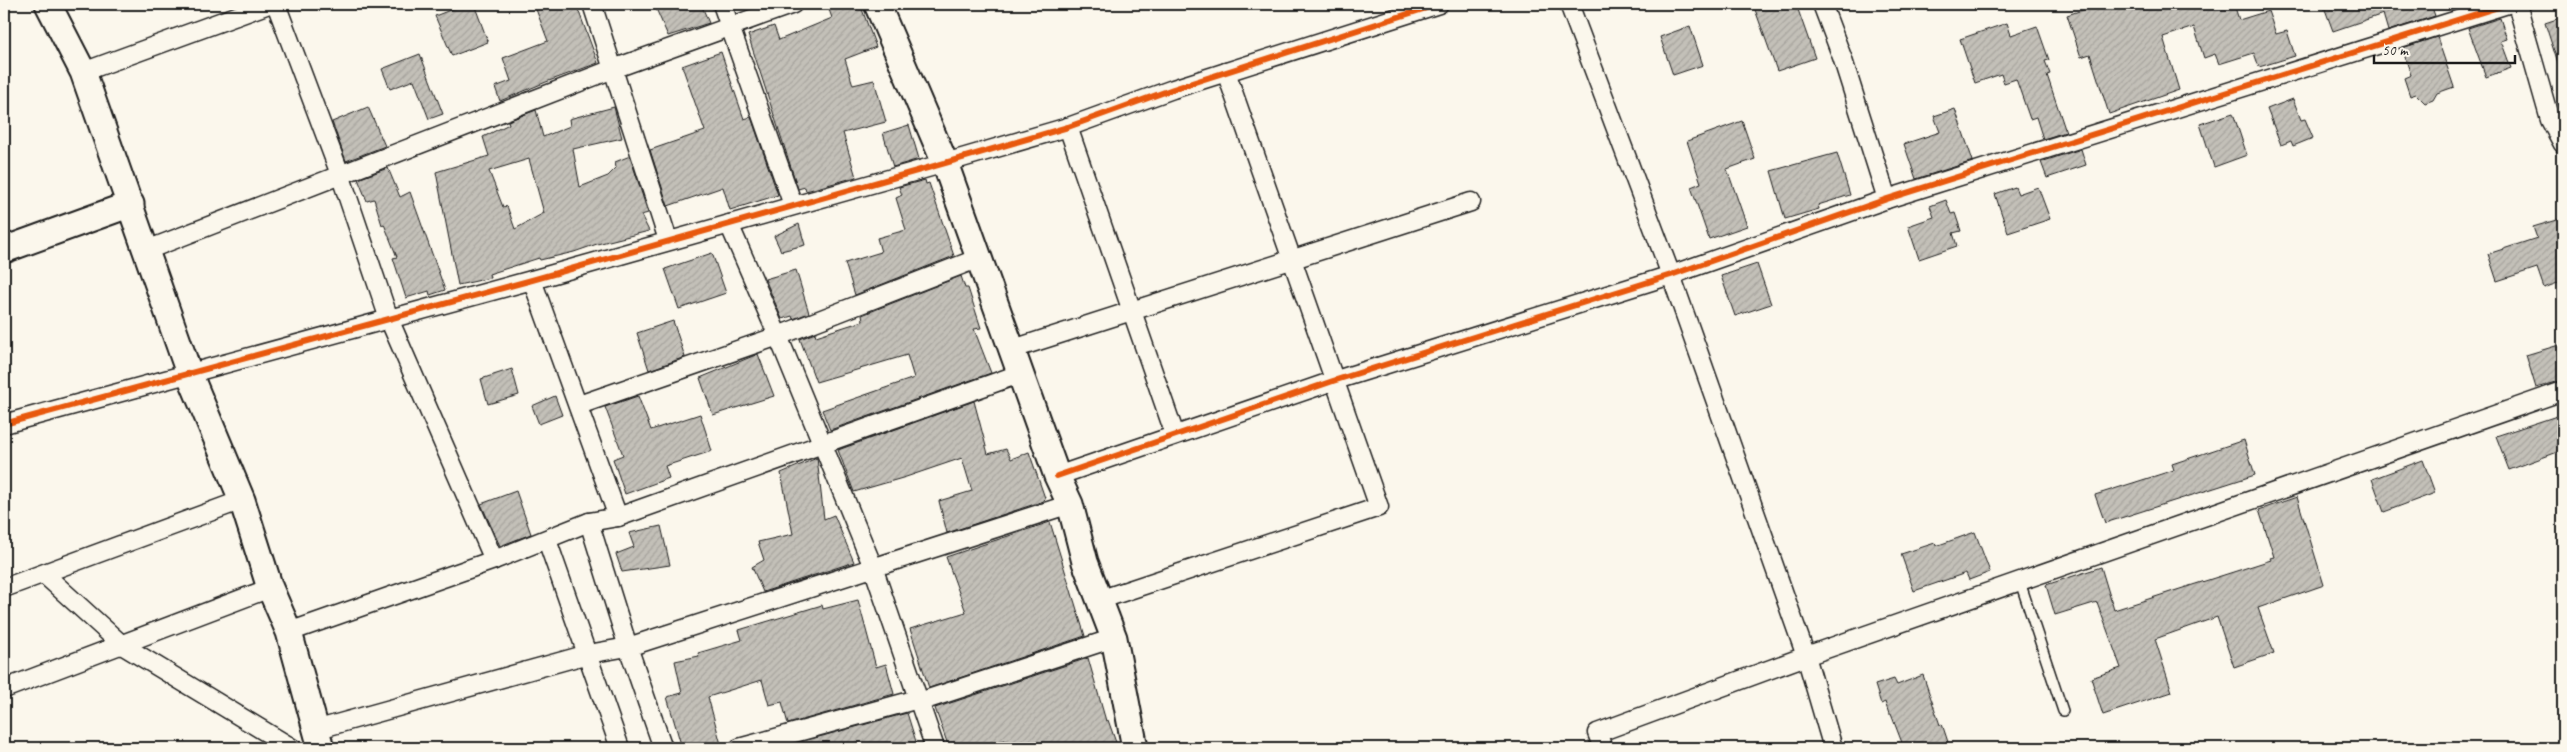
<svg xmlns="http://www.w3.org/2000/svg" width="2567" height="752" font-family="Caveat,sans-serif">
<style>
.building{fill:url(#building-hatch);stroke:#1c1c1c;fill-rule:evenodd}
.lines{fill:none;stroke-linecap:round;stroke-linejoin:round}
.lane-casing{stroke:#1c1c1c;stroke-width:12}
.street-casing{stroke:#1c1c1c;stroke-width:21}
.secondary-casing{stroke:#1c1c1c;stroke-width:29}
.lane{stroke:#fbf7ec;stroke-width:9}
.street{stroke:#fbf7ec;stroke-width:18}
.secondary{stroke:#fbf7ec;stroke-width:25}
.cycleway-casing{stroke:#fbf7ec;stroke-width:9}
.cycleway{stroke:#e8590c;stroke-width:6}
</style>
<defs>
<pattern id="building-hatch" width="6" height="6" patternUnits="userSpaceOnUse" patternTransform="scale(1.25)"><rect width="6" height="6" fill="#c3c0b8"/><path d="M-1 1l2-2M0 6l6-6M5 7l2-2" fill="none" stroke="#a7a49e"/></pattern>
</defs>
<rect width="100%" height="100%" fill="#fbf7ec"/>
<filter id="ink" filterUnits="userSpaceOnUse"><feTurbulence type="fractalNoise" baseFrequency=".02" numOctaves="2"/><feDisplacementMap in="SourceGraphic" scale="10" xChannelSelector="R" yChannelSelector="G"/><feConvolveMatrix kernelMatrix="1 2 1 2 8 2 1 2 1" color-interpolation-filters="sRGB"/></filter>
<g filter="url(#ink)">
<g class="building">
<path d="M465 4H474L488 42 452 56 435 16Z"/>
<path d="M534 4H576L598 63 546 82 500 101 495 87 511 81 503 58 548 41Z"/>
<path d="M654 4H701L709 23 668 36Z"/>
<path d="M827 4H860L876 47 845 59 853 85 874 80 886 122 843 133 856 177 806 191 805 187 798 189 748 35 774 26 779 40 832 18Z"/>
<path d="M1753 4H1796L1815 58 1777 71Z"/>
<path d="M2101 4H2234L2239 20 2268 11 2276 34 2287 31 2295 56 2259 67 2254 53 2219 64 2215 54 2204 58 2194 27 2163 37 2179 90 2109 114 2090 54 2081 57 2067 15Z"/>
<path d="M2323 4H2431L2435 16 2388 31 2383 14 2333 31Z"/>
<path d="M2563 17V70H2560L2545 23Z"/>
<path d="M2500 18 2507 39 2501 41 2511 68 2486 77 2468 28Z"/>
<path d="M2007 23 2011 35 2037 26 2049 60 2045 61 2050 74 2047 75 2066 132 2043 139 2036 117 2030 119 2016 79 2004 83 2001 74 1975 83 1960 39Z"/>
<path d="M1690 26 1703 65 1673 75 1660 37Z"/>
<path d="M2437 37 2454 87 2437 93 2433 100 2425 103 2416 94 2410 96 2404 78 2411 75 2402 48Z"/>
<path d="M721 52 744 119 751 117 778 195 730 210 723 187 668 206 650 150 705 131 682 66Z"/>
<path d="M420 54 443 114 429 119 414 80 390 89 382 69Z"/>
<path d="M2293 99 2301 120 2305 119 2313 138 2293 146 2291 141 2281 145 2267 109Z"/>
<path d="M368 107 385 146 346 161 332 122Z"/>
<path d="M614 107 622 138 573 149 580 187 608 176 616 168 615 162 630 156 648 213 641 215 649 231 597 244 574 252 540 260 539 258 489 274 490 278 458 285 436 172 489 156 483 137 509 124 508 121 536 110 543 137 570 126 569 119ZM529 159 544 213 515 229 507 206 503 207 489 171Z"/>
<path d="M1955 109 1973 161 1916 179 1904 144 1940 132 1934 116Z"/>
<path d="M2233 113 2247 155 2214 167 2200 124Z"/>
<path d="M1742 121 1755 159 1727 169 1747 226 1709 239 1691 187 1701 183 1687 141Z"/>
<path d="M909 125 919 159 893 167 883 133Z"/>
<path d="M2081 149 2086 165 2047 178 2041 162Z"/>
<path d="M1837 153 1850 195 1818 205 1819 209 1785 219 1771 171Z"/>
<path d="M388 168 400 197 410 192 445 290 430 295 429 291 406 298 393 258 397 257 384 224 382 225 374 199 367 201 358 179Z"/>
<path d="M925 180 926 184 929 183 954 256 855 295 845 263 881 252 877 238 906 230 896 198 902 195 899 187Z"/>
<path d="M2015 187 2018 194 2038 187 2050 219 2008 233 1995 194Z"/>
<path d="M1946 200 1951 214 1955 213 1961 231 1953 233 1957 246 1919 259 1908 226 1934 217 1930 206Z"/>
<path d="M2563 218V281L2544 288 2537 268 2497 281 2488 254 2537 238 2533 227Z"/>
<path d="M799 224 805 245 781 251 774 236Z"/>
<path d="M712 253 726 293 679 309 665 269Z"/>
<path d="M1757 264 1771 304 1735 316 1721 276Z"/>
<path d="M796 270 809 313 793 319 792 316 782 319 765 279Z"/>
<path d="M961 276 965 288H968L981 328 974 329 991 373 830 430 822 410 914 378 907 355 816 382 800 339 815 333 816 336 863 321 862 315Z"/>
<path d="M673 321 685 357 649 370 637 333Z"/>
<path d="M2559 345 2563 359V380L2536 388 2526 355Z"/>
<path d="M758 354 774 396 713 415 700 378Z"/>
<path d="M512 369 519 395 488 404 481 379Z"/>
<path d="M555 396 562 415 539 424 532 406Z"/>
<path d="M638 396 651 430 700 414 712 451 665 466 669 478 625 494 613 459 623 455 605 407Z"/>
<path d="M974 401 988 454 1006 449 1011 459 1029 452 1045 498 1044 501 947 533 939 501 972 491 962 458 906 477 854 492 838 450Z"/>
<path d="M2563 414V450L2509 470 2496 436Z"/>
<path d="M2244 440 2255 475 2105 523 2095 495 2174 470 2172 464Z"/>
<path d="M817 458 824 519 834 515 854 562 763 592 752 567 764 560 758 542 793 534 781 473Z"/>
<path d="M2423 460 2435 493 2384 512 2372 479Z"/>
<path d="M516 491 531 534 500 546 481 504Z"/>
<path d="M2297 497 2324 585 2258 608 2274 653 2234 667 2217 617 2155 639 2172 692 2103 715 2091 678 2121 668 2097 602 2055 615 2046 585 2101 567 2114 610 2271 560 2270 558 2274 557 2259 510Z"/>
<path d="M1050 522 1085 636 929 688 910 629 966 612 946 557Z"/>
<path d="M661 526 670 565 622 572 616 554 634 547 629 533Z"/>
<path d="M1975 532 1990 572 1969 580 1966 573 1914 591 1901 554 1935 543 1936 546Z"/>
<path d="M858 600 876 667 886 664 894 694 788 724 782 702 769 705 762 680 708 697 722 748H682L667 697 682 693 675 661 699 656 698 653 742 640 739 630 822 605 823 609Z"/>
<path d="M1088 658 1106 721 1108 720 1118 748H1008L1005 740 981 748H949L935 708Z"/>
<path d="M1923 675 1940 725 1942 724 1950 748H1904L1891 714H1889L1885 702 1881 704 1875 685 1894 679 1897 685Z"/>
<path d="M907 713 918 748H778Z"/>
</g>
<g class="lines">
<g class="lane-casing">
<path id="lane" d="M2020 582 2063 711"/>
</g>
<g class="street-casing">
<g id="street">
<path d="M276 4 340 174 389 319 494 560"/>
<path d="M592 4 668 240"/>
<path d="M722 4 793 205"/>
<path d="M1569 4 1671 275 1806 656 1833 748"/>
<path d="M1822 4 1842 57 1887 199"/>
<path d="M2517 4 2550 120 2563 144"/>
<path d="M83 72 269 4"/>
<path d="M1068 127 1175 435"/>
<path d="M729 224 778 336 873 567 935 748"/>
<path d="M147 250 613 69 793 4"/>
<path d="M532 280 618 517"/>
<path d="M1013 349 1471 202"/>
<path d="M579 405 778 336 979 258"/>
<path d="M4 424 532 280 945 163 1068 127 1173 89 1439 4"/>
<path d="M1057 476 1333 381 1671 275 1887 199 2508 4"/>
<path d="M589 522 628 647 663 748"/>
<path d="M547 540 620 748"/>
<path d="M44 574 122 645 292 748"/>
<path d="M4 588 242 500"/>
<path d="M1099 600 1379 507 1226 72"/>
<path d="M289 632 494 560 589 522 618 517 1022 373"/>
<path d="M4 689 270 588"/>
<path d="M919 702 1114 638"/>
<path d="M315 730 588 654 628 647 1070 504"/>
<path d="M739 748 918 699"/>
<path d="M1603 748 1597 733 1806 656 2563 391"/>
</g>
</g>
<g class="secondary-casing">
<g id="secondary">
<path d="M48 4 83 72 189 373 242 500 270 588 289 632 321 748"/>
<path d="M877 4 945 163 1057 476 1070 504 1085 562 1114 638 1135 748"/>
<path d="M4 250 131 204"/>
</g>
</g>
<use href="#lane" class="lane"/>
<use href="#street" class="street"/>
<use href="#secondary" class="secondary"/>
<g class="cycleway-casing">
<g id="cycleway">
<path d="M4 424 532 280 945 163 1068 127 1173 89 1439 4"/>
<path d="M1057 476 1333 381 1671 275 1887 199 2508 4"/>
</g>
</g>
<use href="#cycleway" class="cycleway"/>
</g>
</g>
<rect width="2567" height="752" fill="none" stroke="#fbf7ec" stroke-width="20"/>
<rect x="10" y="10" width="2547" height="732" fill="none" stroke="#1c1c1c" stroke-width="2" filter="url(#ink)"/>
<path d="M2374 55v8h141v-8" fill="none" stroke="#1c1c1c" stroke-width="2.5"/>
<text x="2382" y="55" font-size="15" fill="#1c1c1c" stroke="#fbf7ec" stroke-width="4" paint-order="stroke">50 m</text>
</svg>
